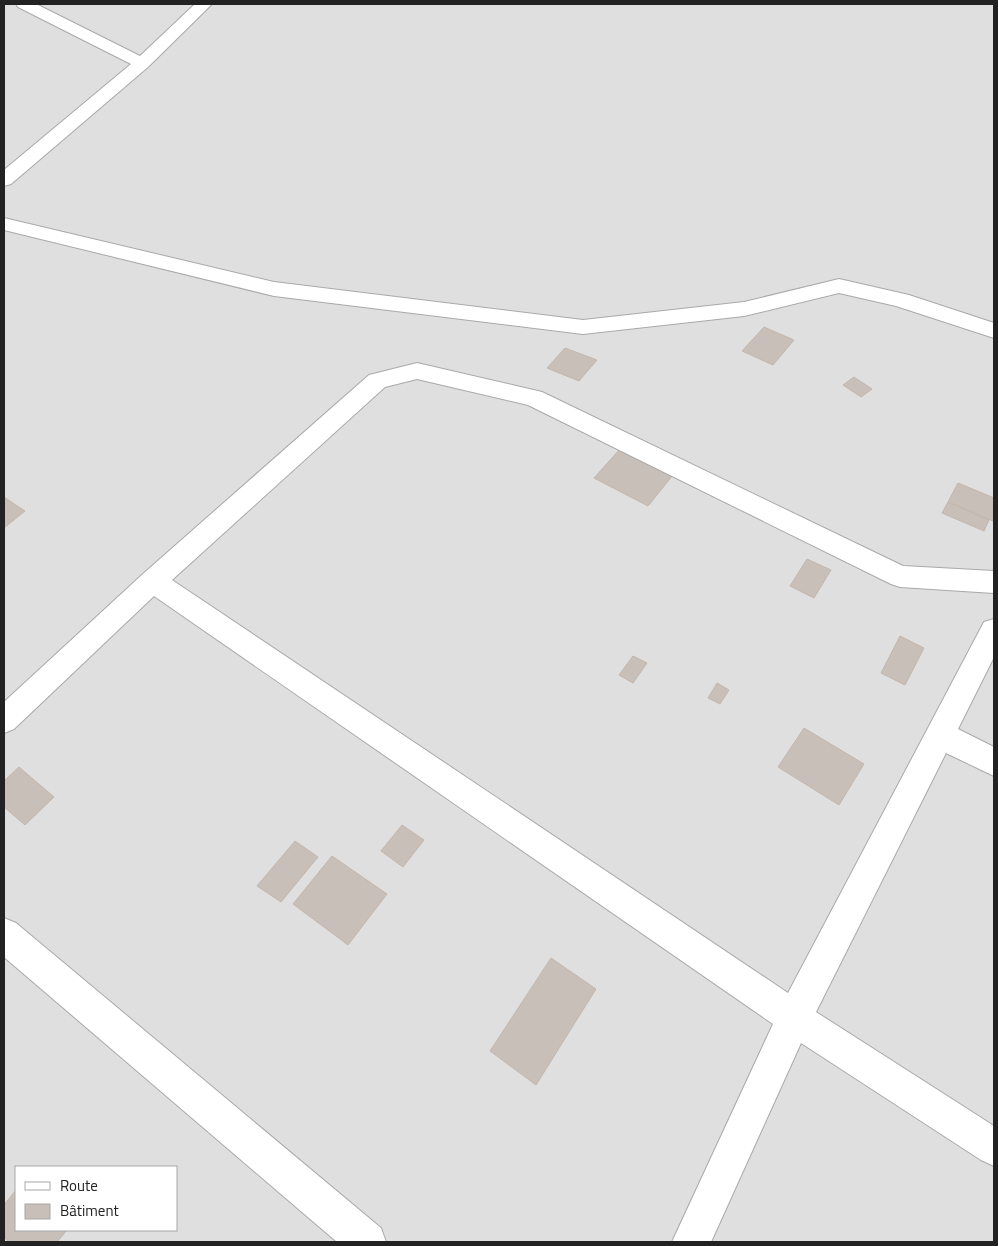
<svg xmlns="http://www.w3.org/2000/svg" width="998" height="1246" font-family="'Titillium Web',sans-serif">
<style>
.residential{fill:#e0dfdf;fill-rule:evenodd}
.building{fill:#c7bfb8;stroke:#c4b6ab}
.lines{fill:none;stroke-linecap:round;stroke-linejoin:round}
.street-casing{stroke:#a9a9a9;stroke-width:2}
.street{fill:#fff;fill-rule:evenodd}
</style>
<rect width="100%" height="100%" fill="#f2efe9"/>
<path class="residential" d="M4 4H994V1242H4ZM16 1167H176V1230H16Z"/>
<g class="building">
<path d="M764 327 794 340 773 365 742 351Z"/>
<path d="M565 348 597 360 579 381 547 368Z"/>
<path d="M854 377 872 389 861 397 843 385Z"/>
<path d="M620 449 673 475 648 506 594 478Z"/>
<path d="M958 483 994 498 993 521 948 502Z"/>
<path d="M4 497 25 511 4 528Z"/>
<path d="M948 502 989 520 984 531 942 513Z"/>
<path d="M807 559 831 570 814 598 790 586Z"/>
<path d="M900 636 924 648 905 685 881 673Z"/>
<path d="M633 656 647 663 633 683 619 675Z"/>
<path d="M717 683 729 690 720 704 708 698Z"/>
<path d="M804 728 864 764 839 805 778 767Z"/>
<path d="M19 767 54 797 25 825 4 807V781Z"/>
<path d="M402 825 424 840 403 867 381 851Z"/>
<path d="M295 841 318 857 281 902 257 886Z"/>
<path d="M332 856 387 894 348 945 293 904Z"/>
<path d="M551 958 596 989 536 1085 490 1051Z"/>
<path d="M16 1190V1230H67L57 1242H9L4 1237V1205Z"/>
</g>
<g class="lines">
<g class="street-casing">
<g id="street">
<path d="M16 4H36L140 56 195 4H212L148 67 11 184 4 186V170L131 64 18 7Z"/>
<path d="M4 218 274 282 583 320 744 302 839 279 909 295 994 323V338L896 306 839 293 744 316 583 334 274 296 4 230Z"/>
<path d="M417 363 542 392 903 566 994 571V593L900 587 891 584 528 405 417 379 385 387 172 580 788 993 984 622 994 619V657L958 729 994 747V776L946 753 816 1012 994 1126V1166L981 1160 801 1043 711 1242H672L773 1024 154 596 14 729 4 733V702L144 573 369 375Z"/>
<path d="M4 918 16 923 381 1228 386 1242H337L4 957Z"/>
</g>
</g>
<use href="#street" class="street"/>
</g>
<rect width="998" height="1246" fill="none" stroke="#222222" stroke-width="10"/>
<rect x="15" y="1166" width="162" height="65" fill="#ffffff" stroke="#a7a7a7"/>
<rect x="25" y="1182" width="25" height="8" fill="#ffffff" stroke="#a7a7a7"/>
<text x="60" y="1191" font-size="15" fill="#222222">Route</text>
<rect x="25" y="1204" width="25" height="15" fill="#c7bfb8" stroke="#a7a7a7"/>
<text x="60" y="1216" font-size="15" fill="#222222">Bâtiment</text>
</svg>
